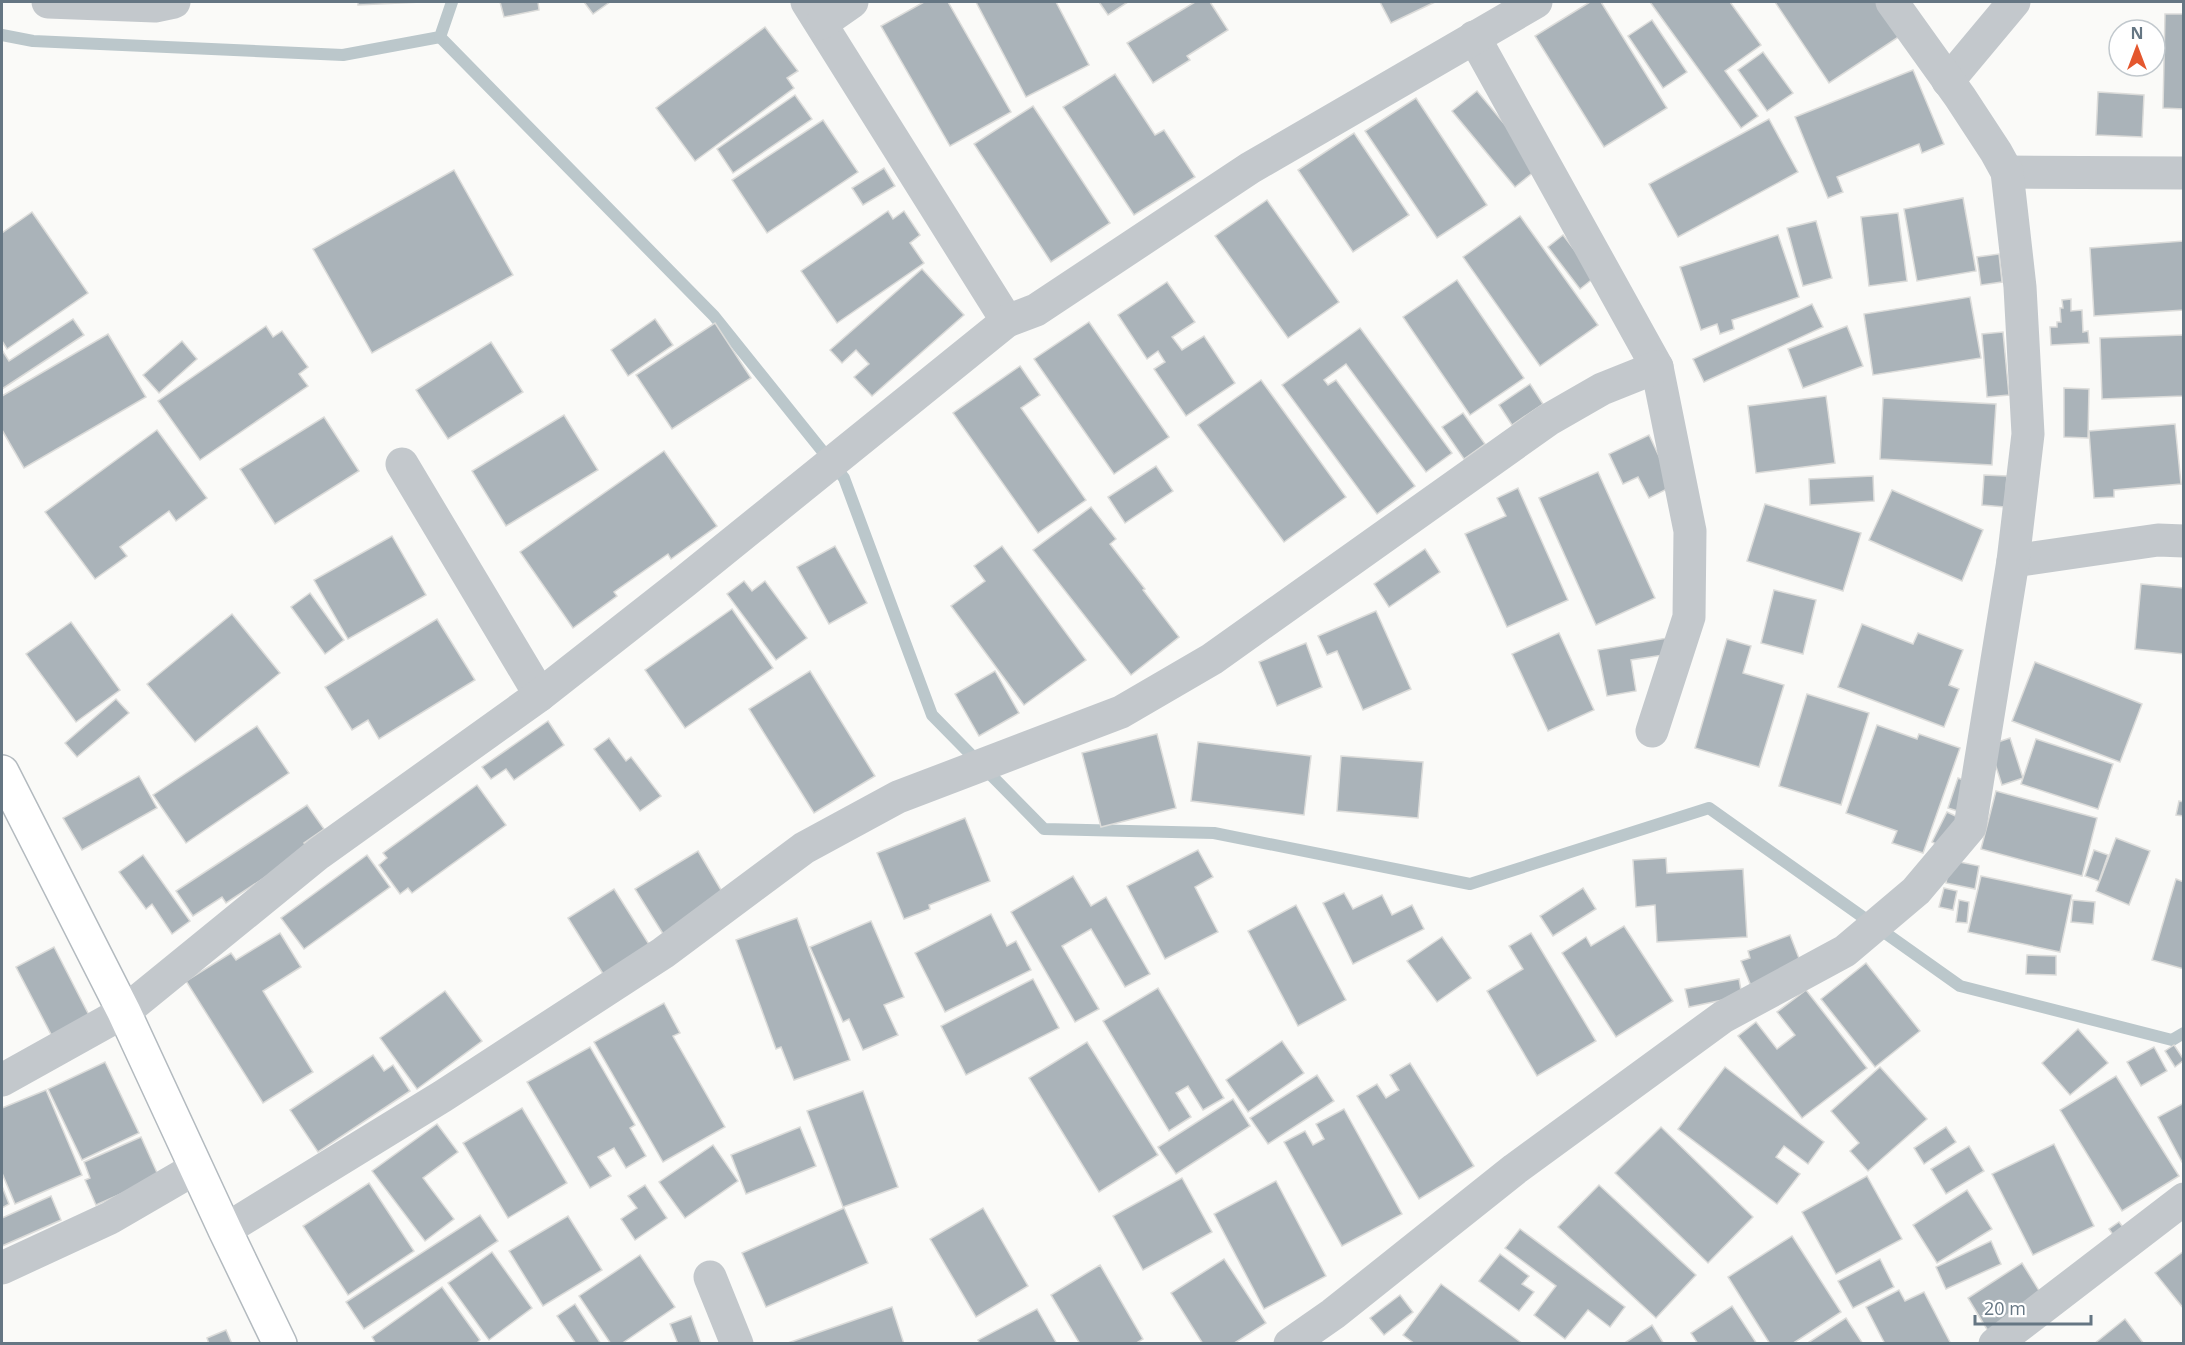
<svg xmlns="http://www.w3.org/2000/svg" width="2185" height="1345" font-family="'Open Sans',sans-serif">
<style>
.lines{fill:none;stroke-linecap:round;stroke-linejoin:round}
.stream{stroke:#bbc7cb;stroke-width:12}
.building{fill:#aab3b9;stroke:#dcdcda;stroke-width:1.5}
.secondary-casing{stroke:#b3babf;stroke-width:36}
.street{stroke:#c3c8cc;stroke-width:33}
.secondary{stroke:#fff;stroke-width:33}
</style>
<rect width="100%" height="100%" fill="#fafaf8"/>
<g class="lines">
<g class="stream">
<path d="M2 35 33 41 343 55 440 37 452 2"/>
<path d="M440 37 714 316 844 478 932 715 1044 829 1214 833 1470 884 1709 808 1960 986 2172 1040 2184 1033"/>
</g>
</g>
<g class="building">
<path d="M358 2H422L358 5Z"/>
<path d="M500 2H538L539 10 504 17Z"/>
<path d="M584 2H610L593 14Z"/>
<path d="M924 2H948L1011 112 950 146 881 26Z"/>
<path d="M976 2H1056L1089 65 1026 97Z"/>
<path d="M1099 2H1128L1108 15Z"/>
<path d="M1195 2H1210L1228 30 1187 56 1190 60 1153 83 1127 43Z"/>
<path d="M1380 2H1435L1391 23Z"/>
<path d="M1590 2H1601L1667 108 1604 147 1535 36Z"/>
<path d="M1650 2H1730L1761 45 1725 71 1758 116 1741 128Z"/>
<path d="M1775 2H1881L1903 34 1829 83Z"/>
<path d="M2165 14H2184V109L2163 108Z"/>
<path d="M1652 20 1687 72 1663 88 1628 36Z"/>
<path d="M765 27 798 71 787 78 794 88 695 161 656 108Z"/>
<path d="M1763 52 1793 93 1767 111 1738 70Z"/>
<path d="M1913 70 1944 144 1922 153 1919 144 1837 177 1843 192 1828 198 1795 117Z"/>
<path d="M1115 74 1155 135 1164 130 1195 177 1134 215 1063 107Z"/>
<path d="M1477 91 1540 167 1515 187 1452 111Z"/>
<path d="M2098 92 2144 95 2142 137 2096 135Z"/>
<path d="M795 95 812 119 733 173 717 149Z"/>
<path d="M1416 98 1487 205 1437 238 1365 131Z"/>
<path d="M1033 106 1110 223 1051 262 974 144Z"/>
<path d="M1769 119 1798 172 1678 237 1649 184Z"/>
<path d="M823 120 858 172 767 233 732 180Z"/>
<path d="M1354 133 1409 215 1353 252 1298 170Z"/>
<path d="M884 168 895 186 863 205 852 188Z"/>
<path d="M454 170 513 275 372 353 313 249Z"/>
<path d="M1963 198 1976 271 1917 281 1904 209Z"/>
<path d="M1267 200 1339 302 1288 338 1215 236Z"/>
<path d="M888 211 893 219 904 211 920 235 910 243 924 263 837 323 801 271Z"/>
<path d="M32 212 88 293 7 349 2 341V233Z"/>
<path d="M1898 213 1907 281 1869 286 1861 217Z"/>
<path d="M1520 216 1598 325 1540 366 1463 257Z"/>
<path d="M1816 221 1832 278 1803 286 1787 228Z"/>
<path d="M1563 235 1595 277 1580 289 1548 247Z"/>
<path d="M1778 235 1799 297 1732 320 1734 329 1720 334 1717 324 1701 330 1680 267Z"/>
<path d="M2184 241V310L2094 316 2090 248Z"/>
<path d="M1999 254 2002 282 1981 285 1977 257Z"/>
<path d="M922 269 964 315 872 396 854 377 869 364 856 350 842 363 830 350Z"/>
<path d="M1457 280 1524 378 1470 415 1403 317Z"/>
<path d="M1167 282 1195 322 1172 337 1182 350 1204 336 1235 383 1186 416 1154 369 1165 362 1158 351 1147 359 1118 315Z"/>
<path d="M1970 297 1981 358 1873 375 1864 314Z"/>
<path d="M2071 299V311L2082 310 2083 332 2088 331 2089 343 2051 345 2050 327H2057V322H2061L2060 308H2063L2062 300Z"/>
<path d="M1812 304 1823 327 1704 382 1693 359Z"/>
<path d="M73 319 84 335 2 389V350L9 361Z"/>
<path d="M655 319 673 345 628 376 611 350Z"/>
<path d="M1089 322 1169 437 1114 474 1034 359Z"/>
<path d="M715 323 751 378 672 429 636 375Z"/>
<path d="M266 326 273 337 282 331 308 367 299 374 308 386 200 460 158 401Z"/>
<path d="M1847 326 1863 366 1803 388 1788 349Z"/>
<path d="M1360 328 1452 453 1426 472 1346 364 1324 380 1328 385 1336 380 1415 486 1377 514 1282 385Z"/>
<path d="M2003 332 2009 395 1987 397 1982 334Z"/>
<path d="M108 334 146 397 24 468 2 430V396Z"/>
<path d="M2184 335V396L2102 399 2100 338Z"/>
<path d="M182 341 197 359 159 393 143 375Z"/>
<path d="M491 342 523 392 448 439 416 390Z"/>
<path d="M1020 366 1040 395 1021 408 1086 500 1038 533 953 413Z"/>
<path d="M1261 380 1346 497 1284 542 1198 425Z"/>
<path d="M1530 384 1543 404 1512 425 1499 405Z"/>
<path d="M2064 388 2089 389 2088 438 2064 437Z"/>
<path d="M1826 396 1835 463 1756 473 1748 406Z"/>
<path d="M1883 398 1996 404 1992 465 1880 459Z"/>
<path d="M1463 413 1485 444 1464 459 1442 427Z"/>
<path d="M564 415 598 470 506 526 472 471Z"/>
<path d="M324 417 359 471 275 524 240 469Z"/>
<path d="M2175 424 2181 484 2114 490V497L2094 498 2089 431Z"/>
<path d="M157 430 207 498 176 521 169 511 120 547 127 556 95 579 45 512Z"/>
<path d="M1649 435 1673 486 1649 498 1638 477 1623 484 1609 454Z"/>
<path d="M664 451 717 526 671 559 668 554 614 592 617 596 573 628 520 552Z"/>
<path d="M1156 466 1173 491 1125 523 1108 497Z"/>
<path d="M1598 472 1655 598 1596 625 1539 498Z"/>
<path d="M1984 475 2007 476 2005 507 1982 505Z"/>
<path d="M1873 476 1874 501 1810 505 1809 479Z"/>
<path d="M1518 488 1568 600 1507 627 1465 534 1506 516 1497 498Z"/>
<path d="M1892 490 1983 530 1962 581 1869 540Z"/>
<path d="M1765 504 1861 533 1843 591 1747 561Z"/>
<path d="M1091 507 1116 539 1110 544 1145 589 1143 590 1179 637 1131 675 1033 550Z"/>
<path d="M392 536 426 595 348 639 314 580Z"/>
<path d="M835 546 867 603 829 624 797 567Z"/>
<path d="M1002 546 1086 660 1024 705 951 606 985 581 974 566Z"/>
<path d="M1425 549 1440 572 1389 607 1374 584Z"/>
<path d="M744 581 752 591 765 581 807 638 776 660 727 594Z"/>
<path d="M2141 584 2184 588V654L2135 649Z"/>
<path d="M1774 590 1816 600 1803 654 1761 643Z"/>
<path d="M310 593 344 640 325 654 291 607Z"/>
<path d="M732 609 773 668 685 728 645 670Z"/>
<path d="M1376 611 1411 689 1363 710 1337 651 1327 655 1318 636Z"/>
<path d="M232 614 280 673 195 742 147 684Z"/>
<path d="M437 619 475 680 379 739 368 720 352 730 325 687Z"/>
<path d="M71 622 120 690 76 722 26 654Z"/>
<path d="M1862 624 1913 644 1918 633 1963 650 1949 685 1959 689 1944 727 1838 687Z"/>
<path d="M1559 633 1594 710 1548 731 1512 654Z"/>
<path d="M1667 638 1670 654 1631 660 1636 691 1607 696 1598 650Z"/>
<path d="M1727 639 1751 646 1743 673 1784 685 1759 767 1695 748Z"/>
<path d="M1306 643 1322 687 1277 706 1259 662Z"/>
<path d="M2035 662 2142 704 2120 762 2012 721Z"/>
<path d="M810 671 875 776 814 813 749 709Z"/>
<path d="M995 671 1019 713 979 736 955 694Z"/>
<path d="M1807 694 1869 713 1841 805 1779 786Z"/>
<path d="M116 699 129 713 77 757 65 743Z"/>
<path d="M548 721 564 745 514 780 506 769 491 779 482 767Z"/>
<path d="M1877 725 1917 739 1919 734 1960 748 1923 853 1892 843 1897 831 1846 813Z"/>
<path d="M257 726 289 773 186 843 153 795Z"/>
<path d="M1157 734 1176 808 1101 827 1082 753Z"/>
<path d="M609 738 626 761 631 757 661 796 640 811 594 749Z"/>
<path d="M2010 738 2023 778 2002 785 1989 745Z"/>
<path d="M2036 739 2113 764 2098 809 2021 784Z"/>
<path d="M1198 742 1311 756 1304 815 1191 801Z"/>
<path d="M1341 756 1423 762 1418 818 1337 811Z"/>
<path d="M139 776 157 808 82 850 63 818Z"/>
<path d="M1958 778 1974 784 1964 813 1948 808Z"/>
<path d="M477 785 506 825 412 893 408 888 400 894 379 865 387 858 383 853Z"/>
<path d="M1996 791 2097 818 2082 876 1981 849Z"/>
<path d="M2179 801 2184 802V816L2176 815Z"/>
<path d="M307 805 324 829 304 843 308 849 226 903 222 897 193 916 176 891Z"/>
<path d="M1947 812 1964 820 1948 850 1932 842Z"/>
<path d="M965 818 990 881 929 905 930 909 904 919 877 853Z"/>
<path d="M2116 838 2150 851 2129 905 2096 891Z"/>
<path d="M1198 850 1213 877 1195 887 1218 932 1165 959 1127 886Z"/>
<path d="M2094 850 2108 855 2099 881 2085 876Z"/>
<path d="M698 851 727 900 665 937 635 889Z"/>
<path d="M143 855 190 921 172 934 152 904 146 909 119 872Z"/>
<path d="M367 855 390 887 304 949 281 918Z"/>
<path d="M1666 858 1667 873 1743 869 1747 937 1657 942 1655 905 1636 907 1633 860Z"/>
<path d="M1950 860 1979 866 1975 889 1946 883Z"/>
<path d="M1073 876 1091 906 1106 897 1150 974 1125 987 1091 929 1062 946 1099 1009 1075 1022 1011 912Z"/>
<path d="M1981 876 2072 895 2060 952 1968 932Z"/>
<path d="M2176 879 2184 882V969L2152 960Z"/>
<path d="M1583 888 1596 909 1553 936 1540 916Z"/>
<path d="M1944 888 1957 891 1953 910 1939 907Z"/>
<path d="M614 889 652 949 605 977 568 918Z"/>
<path d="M1344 893 1353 909 1382 895 1392 915 1412 905 1424 929 1353 964 1323 903Z"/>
<path d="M1959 900 1969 902 1967 923 1956 922Z"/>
<path d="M2073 900 2095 902 2093 924 2071 922Z"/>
<path d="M1296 905 1346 1000 1298 1026 1248 931Z"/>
<path d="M991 914 1007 946 1016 941 1031 970 945 1012 915 953Z"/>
<path d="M797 918 850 1060 794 1080 781 1047 776 1049 736 940Z"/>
<path d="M871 921 904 997 884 1005 898 1035 863 1050 849 1019 843 1022 810 947Z"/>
<path d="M1624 926 1673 1001 1616 1037 1562 953 1586 937 1591 946Z"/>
<path d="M280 933 301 967 263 991 313 1072 263 1103 186 981 231 953 236 960Z"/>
<path d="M1531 933 1596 1041 1537 1076 1487 991 1523 969 1509 946Z"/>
<path d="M1790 935 1802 966 1751 986 1741 961 1750 958 1748 951Z"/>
<path d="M1442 937 1471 978 1437 1002 1407 961Z"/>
<path d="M54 947 92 1021 54 1040 16 967Z"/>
<path d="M2027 955 2056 956V975L2026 974Z"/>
<path d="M1866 963 1920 1031 1875 1067 1821 999Z"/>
<path d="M1033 979 1059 1028 966 1075 941 1026Z"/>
<path d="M1739 979 1742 996 1689 1007 1685 989Z"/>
<path d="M1158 988 1224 1098 1203 1110 1188 1086 1176 1093 1191 1117 1169 1131 1103 1021Z"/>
<path d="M1806 990 1867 1068 1802 1118 1738 1036 1756 1022 1777 1049 1795 1035 1777 1012Z"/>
<path d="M445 991 482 1041 417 1089 380 1038Z"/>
<path d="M664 1003 680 1033 673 1036 725 1127 663 1162 594 1042Z"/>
<path d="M2078 1029 2108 1063 2070 1095 2042 1063Z"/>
<path d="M1282 1041 1304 1073 1248 1112 1226 1080Z"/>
<path d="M1087 1042 1158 1155 1099 1192 1029 1078Z"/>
<path d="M2174 1045 2184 1060 2175 1067 2165 1051Z"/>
<path d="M590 1047 635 1125 630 1128 646 1156 626 1168 614 1148 598 1157 611 1176 590 1188 527 1082Z"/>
<path d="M2154 1047 2167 1071 2141 1086 2127 1062Z"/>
<path d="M373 1055 384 1071 393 1065 410 1091 318 1152 290 1110Z"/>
<path d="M105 1062 139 1133 82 1160 48 1089Z"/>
<path d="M1410 1063 1474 1166 1419 1199 1357 1096 1377 1084 1386 1098 1399 1090 1390 1075Z"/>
<path d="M1725 1067 1824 1142 1808 1164 1784 1146 1776 1157 1800 1174 1777 1204 1678 1129Z"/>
<path d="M1880 1067 1927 1119 1868 1171 1850 1151 1859 1143 1831 1111Z"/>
<path d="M1317 1075 1334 1101 1268 1144 1250 1118Z"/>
<path d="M2116 1076 2179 1176 2122 1211 2060 1110Z"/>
<path d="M46 1090 82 1175 15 1204 2 1173V1108Z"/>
<path d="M863 1091 898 1187 843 1207 807 1111Z"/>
<path d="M1233 1099 1250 1126 1176 1174 1158 1147Z"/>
<path d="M2184 1103V1161L2182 1162 2158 1117Z"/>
<path d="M522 1108 567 1183 508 1218 463 1143Z"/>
<path d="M1344 1109 1402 1214 1342 1246 1284 1142 1305 1131 1313 1145 1324 1139 1316 1124Z"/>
<path d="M437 1124 458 1152 423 1178 454 1219 425 1241 372 1171Z"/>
<path d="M800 1127 816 1166 746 1194 731 1155Z"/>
<path d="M1661 1127 1753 1217 1708 1263 1615 1173Z"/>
<path d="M1946 1127 1956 1142 1924 1164 1914 1148Z"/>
<path d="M141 1137 159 1177 96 1205 85 1180 90 1178 84 1162Z"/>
<path d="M2054 1144 2094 1226 2033 1255 1992 1174Z"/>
<path d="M713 1145 738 1181 685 1218 659 1182Z"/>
<path d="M1969 1146 1984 1171 1946 1194 1931 1169Z"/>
<path d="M1867 1176 1902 1239 1836 1274 1802 1212Z"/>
<path d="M1182 1178 1212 1232 1143 1270 1113 1216Z"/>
<path d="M1276 1181 1326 1276 1264 1309 1214 1214Z"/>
<path d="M369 1183 414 1251 348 1295 303 1226Z"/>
<path d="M645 1185 667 1218 635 1240 621 1219 637 1208 628 1196Z"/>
<path d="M1599 1185 1696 1275 1656 1318 1558 1227Z"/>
<path d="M2 1186 9 1204 2 1208Z"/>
<path d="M1967 1190 1992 1229 1937 1263 1913 1225Z"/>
<path d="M51 1196 61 1220 2 1246V1218Z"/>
<path d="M844 1208 868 1263 766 1307 742 1253Z"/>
<path d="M983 1208 1028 1286 976 1317 930 1239Z"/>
<path d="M480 1215 498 1241 364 1329 346 1302Z"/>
<path d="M568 1216 602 1270 543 1306 509 1251Z"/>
<path d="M2119 1222 2129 1235 2118 1242 2109 1229Z"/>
<path d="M1520 1229 1625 1307 1610 1327 1588 1310 1565 1339 1534 1315 1556 1286 1505 1248Z"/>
<path d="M1792 1236 1841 1312 1792 1344H1770L1728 1277Z"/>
<path d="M1991 1241 2001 1264 1946 1289 1936 1267Z"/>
<path d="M2184 1251V1309L2155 1273Z"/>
<path d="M492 1252 532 1308 489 1340 448 1283Z"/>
<path d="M1500 1254 1529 1276 1522 1284 1534 1292 1519 1311 1479 1281Z"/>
<path d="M640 1255 675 1307 621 1344H611L579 1296Z"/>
<path d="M1224 1259 1266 1323 1233 1344H1203L1171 1293Z"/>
<path d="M1880 1259 1894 1287 1853 1308 1838 1281Z"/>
<path d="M2022 1263 2043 1297 1988 1331 1968 1298Z"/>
<path d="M1100 1265 1143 1339 1135 1344H1080L1051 1295Z"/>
<path d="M1441 1284 1523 1344H1415L1403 1335Z"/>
<path d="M442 1287 480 1340 476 1344H376L372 1337Z"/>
<path d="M1899 1290 1905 1301 1924 1292 1951 1344H1885L1866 1307Z"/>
<path d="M1400 1295 1413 1312 1384 1335 1370 1318Z"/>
<path d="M575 1304 601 1344H576L557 1316Z"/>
<path d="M1732 1306 1757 1344H1698L1691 1333Z"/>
<path d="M892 1307 904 1344H785Z"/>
<path d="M1037 1309 1057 1344H980L978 1340Z"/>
<path d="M691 1316 701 1344H678L670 1324Z"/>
<path d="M1846 1318 1863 1344H1806Z"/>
<path d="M2125 1319 2144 1344H2094Z"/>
<path d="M1652 1325 1664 1344H1623Z"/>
<path d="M226 1330 232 1344H209L207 1338Z"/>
</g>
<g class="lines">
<g class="secondary-casing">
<path id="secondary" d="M2 772 124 1012 225 1230 280 1344"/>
</g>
<g class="street">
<path d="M48 2 155 6 174 2"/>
<path d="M807 2 1007 321"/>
<path d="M822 23 852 2"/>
<path d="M1474 37 1657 367 1690 531 1689 617 1652 731"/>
<path d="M1948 81 2014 2"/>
<path d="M2007 172 2184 173"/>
<path d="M402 464 540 695"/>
<path d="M2013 561 2158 540 2184 541"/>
<path d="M2 1080 124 1012 318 854 540 695 684 582 1007 321 1036 310 1250 168 1536 2"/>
<path d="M225 1230 443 1096 663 953 804 848 898 797 1121 712 1212 659 1548 420 1602 389 1657 367"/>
<path d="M2 1268 110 1218 196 1168"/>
<path d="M710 1277 737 1344"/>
<path d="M1290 1344 1333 1314 1515 1169 1723 1017 1845 951 1916 891 1970 827 2013 561 2028 434 2020 287 2007 172 1996 152 1960 97 1892 2"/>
<path d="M1995 1344 2184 1199"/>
</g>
<use href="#secondary" class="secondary"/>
</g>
<rect width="2185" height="1345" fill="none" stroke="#657683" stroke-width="6"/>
<g transform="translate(2137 48)"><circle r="28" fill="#ffffff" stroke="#c1c8cd" stroke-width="1.5"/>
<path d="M0-4.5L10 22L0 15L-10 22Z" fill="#e4572e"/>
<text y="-9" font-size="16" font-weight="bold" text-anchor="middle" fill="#657683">N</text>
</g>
<path d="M1975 1315v9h116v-9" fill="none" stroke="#657683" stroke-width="3"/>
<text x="1984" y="1315" font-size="18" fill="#657683" stroke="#ffffff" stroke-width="4.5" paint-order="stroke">20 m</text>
</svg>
